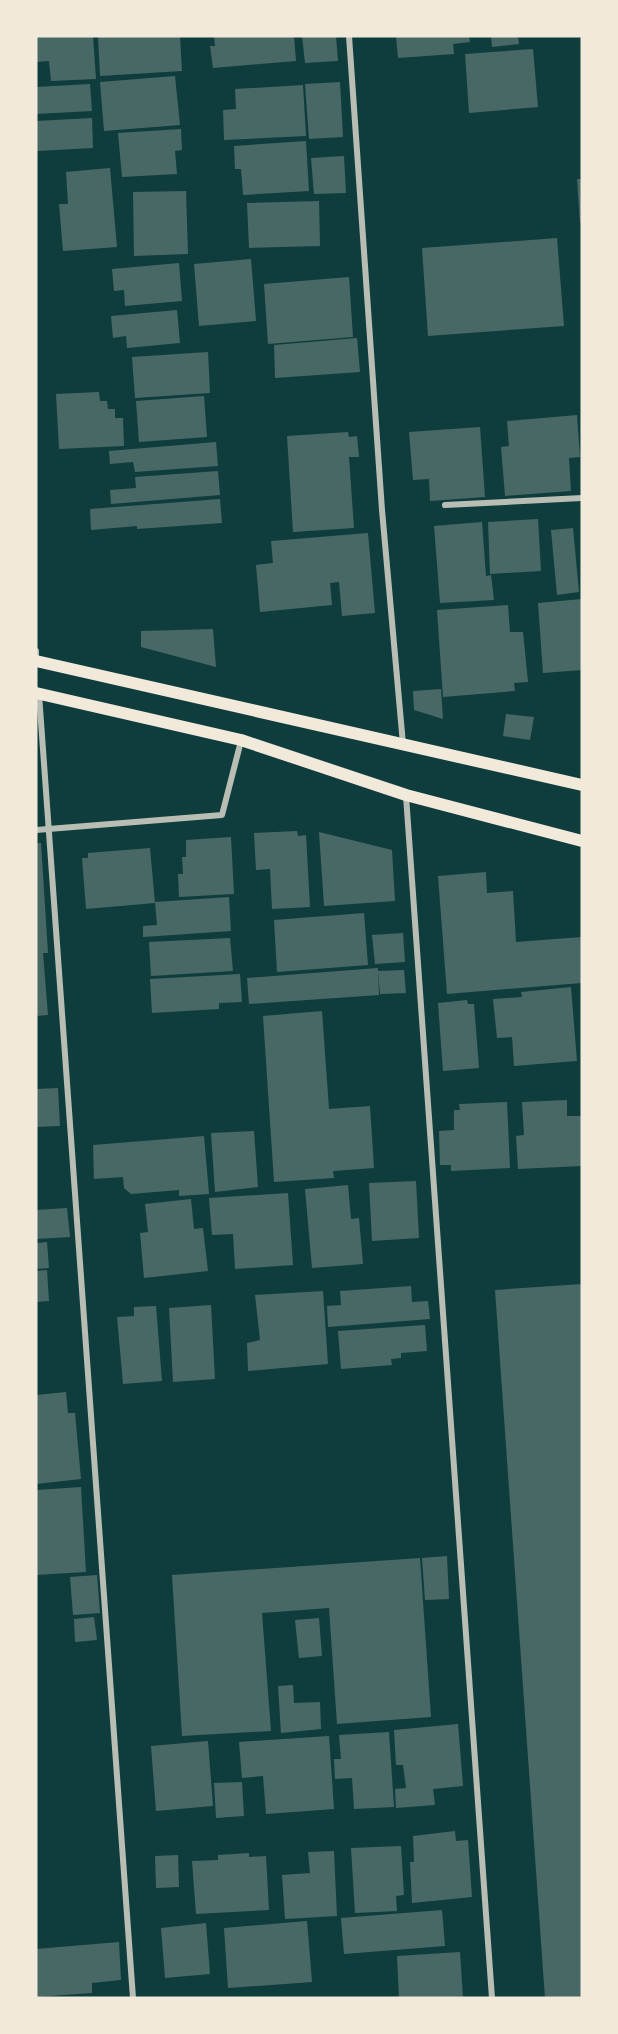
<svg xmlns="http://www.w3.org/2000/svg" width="618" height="2034" font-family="'Space Grotesk',sans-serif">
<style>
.building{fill:#486865}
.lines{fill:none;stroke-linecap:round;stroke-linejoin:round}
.minor{stroke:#b8beb3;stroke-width:6}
.secondary{stroke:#f1e9da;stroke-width:12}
</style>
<rect width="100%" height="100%" fill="#0f3d3e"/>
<g class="building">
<path d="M36 36H93L96 79 51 81 49 61 36 62Z"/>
<path d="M98 36H180L182 71 100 76Z"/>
<path d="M214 36H294L296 61 213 68 210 46H215Z"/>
<path d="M302 36H336L338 61 305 63Z"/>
<path d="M396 36H469L470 42 453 44 454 54 398 58Z"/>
<path d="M491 36H518L519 44 492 47Z"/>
<path d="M533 49 538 107 469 113 465 54Z"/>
<path d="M175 76 180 125 104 131 100 82Z"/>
<path d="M340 82 343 137 309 139 305 84Z"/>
<path d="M90 84 92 111 36 114V87Z"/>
<path d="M303 85 306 136 224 140 223 110 236 109 235 89Z"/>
<path d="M92 118 93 148 37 151 36 121Z"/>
<path d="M181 129 182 150 175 151 177 174 122 177 118 133Z"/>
<path d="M306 141 309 191 243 195 241 169H235L234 146Z"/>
<path d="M344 156 346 193 314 194 311 158Z"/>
<path d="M110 168 117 247 63 251 59 204H68L66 172Z"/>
<path d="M577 179H582V223H580Z"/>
<path d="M186 191 188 254 134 256 133 192Z"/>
<path d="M319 201 320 246 249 248 247 203Z"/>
<path d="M557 238 564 326 428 336 422 248Z"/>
<path d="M251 259 256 321 199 326 194 264Z"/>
<path d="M179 263 182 301 125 306 124 290 114 291 112 269Z"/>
<path d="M349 277 353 337 268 344 264 284Z"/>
<path d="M177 310 180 343 127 348 126 336 113 338 111 316Z"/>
<path d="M357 338 360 372 275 378 274 345Z"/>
<path d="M208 352 210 393 135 398 132 357Z"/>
<path d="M99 392 100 401H107L108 409H115V418H123L124 446 59 449 56 394Z"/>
<path d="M204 396 207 437 139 442 136 401Z"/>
<path d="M577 415 580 457 569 458 571 491 505 496 501 447 509 446 507 421Z"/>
<path d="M480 427 485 497 430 501 429 479 413 480 409 432Z"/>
<path d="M348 432 349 437 357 436 359 457H349L354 528 293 532 287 436Z"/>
<path d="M216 442 218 466 135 472 133 462 110 464 109 451Z"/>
<path d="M218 471 220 495 111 504 110 490 136 488 135 477Z"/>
<path d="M220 499 222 523 137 529V526L91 530 90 509Z"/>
<path d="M538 519 541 571 490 574 488 522Z"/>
<path d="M482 522 486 576 491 575 494 600 440 603 434 526Z"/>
<path d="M573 528 579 592 557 595 551 530Z"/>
<path d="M368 533 375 613 342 616 339 582 330 583 332 605 260 612 256 565 273 563 271 541Z"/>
<path d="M582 599V670L543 673 538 603Z"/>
<path d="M508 605 510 632H523L528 682 514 683 515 691 443 697 437 610Z"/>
<path d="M213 629 216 667 141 647V631Z"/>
<path d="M441 689 443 719 414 710 413 691Z"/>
<path d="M506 714 534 717 530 740 503 736Z"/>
<path d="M297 831 298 836 306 835 310 907 272 909 270 869 256 870 254 833Z"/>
<path d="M319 832 392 850 395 901 324 906Z"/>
<path d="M231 837 234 894 179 897 178 874H183L182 857H186V840Z"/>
<path d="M36 843H41L48 953H43L48 1015 36 1016Z"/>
<path d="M150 848 155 903 86 909 82 858H88V853Z"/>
<path d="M486 872 487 893 513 891 516 942 582 937V983L447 994 438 876Z"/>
<path d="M229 897 231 931 143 937V926L157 925 155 902Z"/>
<path d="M364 913 368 965 277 972 274 920Z"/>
<path d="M403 933 405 962 375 964 372 935Z"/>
<path d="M230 938 233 971 151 976 149 942Z"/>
<path d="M378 968 379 995 249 1004 247 978Z"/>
<path d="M404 970 406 993 380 994 378 971Z"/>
<path d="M240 974 242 1002 219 1003V1009L152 1013 150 979Z"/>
<path d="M571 987 577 1061 514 1066 512 1037 497 1038 493 999 522 997 521 992Z"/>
<path d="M467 1000 468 1004H474L479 1068 443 1071 438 1003Z"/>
<path d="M322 1011 329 1109 370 1106 374 1168 333 1171 334 1178 274 1182 263 1016Z"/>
<path d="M58 1088 60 1126 36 1127V1089Z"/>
<path d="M567 1100V1116H582V1166L518 1169 516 1136 524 1135 522 1102Z"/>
<path d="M507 1102 510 1168 451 1171V1165H440L439 1131 454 1130V1110H460L459 1104Z"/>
<path d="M254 1131 258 1187 215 1192 211 1133Z"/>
<path d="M204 1136 209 1194 179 1196V1190L131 1194 124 1188 123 1177 94 1179 93 1145Z"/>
<path d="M416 1181 419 1238 372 1241 369 1183Z"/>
<path d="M348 1185 351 1219 359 1218 363 1264 312 1268 305 1189Z"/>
<path d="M288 1193 293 1265 235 1269 233 1234 212 1235 209 1198Z"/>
<path d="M191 1199 194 1229 203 1228 208 1271 144 1278 140 1233 148 1232 145 1204Z"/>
<path d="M67 1208 70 1237 36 1239V1210Z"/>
<path d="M47 1242 49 1268 36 1269V1243Z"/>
<path d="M47 1270 49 1301 36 1302V1271Z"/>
<path d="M582 1284V1998H545L495 1290Z"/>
<path d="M411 1286 412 1302 428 1301 430 1319 328 1327 327 1306 341 1305 340 1291Z"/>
<path d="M323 1291 328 1364 248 1371 247 1343 260 1340 255 1295Z"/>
<path d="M211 1305 215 1379 173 1382 169 1308Z"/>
<path d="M156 1306 162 1381 123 1384 117 1317 134 1316V1307Z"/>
<path d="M425 1325 427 1351 401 1353V1358L391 1359 392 1365 341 1369 338 1331Z"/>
<path d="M66 1392 68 1413H75L81 1479 36 1484V1395Z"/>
<path d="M81 1487 86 1572 36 1575V1490Z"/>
<path d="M447 1556 449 1599 425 1600 422 1558Z"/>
<path d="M420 1558 431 1717 337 1724 329 1608 262 1613 271 1731 182 1736 172 1575Z"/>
<path d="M97 1575 100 1613 73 1615 70 1577Z"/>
<path d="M94 1617 97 1640 75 1642 74 1619Z"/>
<path d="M319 1618 322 1656 299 1658 295 1620Z"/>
<path d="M293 1685 294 1703 320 1702 321 1729 281 1733 278 1686Z"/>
<path d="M458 1724 463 1786 433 1789 435 1805 396 1808 395 1789 406 1788 403 1765H396L394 1730Z"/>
<path d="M389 1732 394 1807 354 1809 352 1778 335 1779 334 1759H341L339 1735Z"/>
<path d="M329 1736 334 1809 266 1814 263 1776 242 1778 239 1742Z"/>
<path d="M208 1741 213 1806 156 1811 151 1746Z"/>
<path d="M242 1782 244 1816 216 1818 214 1783Z"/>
<path d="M455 1831 456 1841 468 1840 472 1897 412 1903 410 1862H414L413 1836Z"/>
<path d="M401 1846 404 1895 396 1896 397 1911 355 1913 351 1848Z"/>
<path d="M334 1851 337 1916 285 1919 282 1875 310 1873 308 1852Z"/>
<path d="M249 1853V1857L266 1856 269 1910 196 1914 192 1861 218 1860V1855Z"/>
<path d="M178 1855 179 1887 156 1888 155 1856Z"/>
<path d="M442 1910 445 1946 344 1954 341 1918Z"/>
<path d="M307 1921 312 1982 228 1988 224 1928Z"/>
<path d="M206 1923 210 1974 165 1978 161 1928Z"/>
<path d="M119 1942 121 1980 92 1983V1993L36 1997V1949Z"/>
<path d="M460 1952 463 1998H399L397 1956Z"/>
</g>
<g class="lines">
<g class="minor">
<path d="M349 36 382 510 403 744"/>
<path d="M445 505 582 498"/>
<path d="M36 651V661"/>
<path d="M39 694 133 1998"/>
<path d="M406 796 492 1998"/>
<path d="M36 830 222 815 241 741"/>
</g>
<g class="secondary">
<path d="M36 661 582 785"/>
<path d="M36 693 241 740 406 795 582 841"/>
</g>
</g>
<rect width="618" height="2034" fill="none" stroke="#f1e9da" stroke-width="75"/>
</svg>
